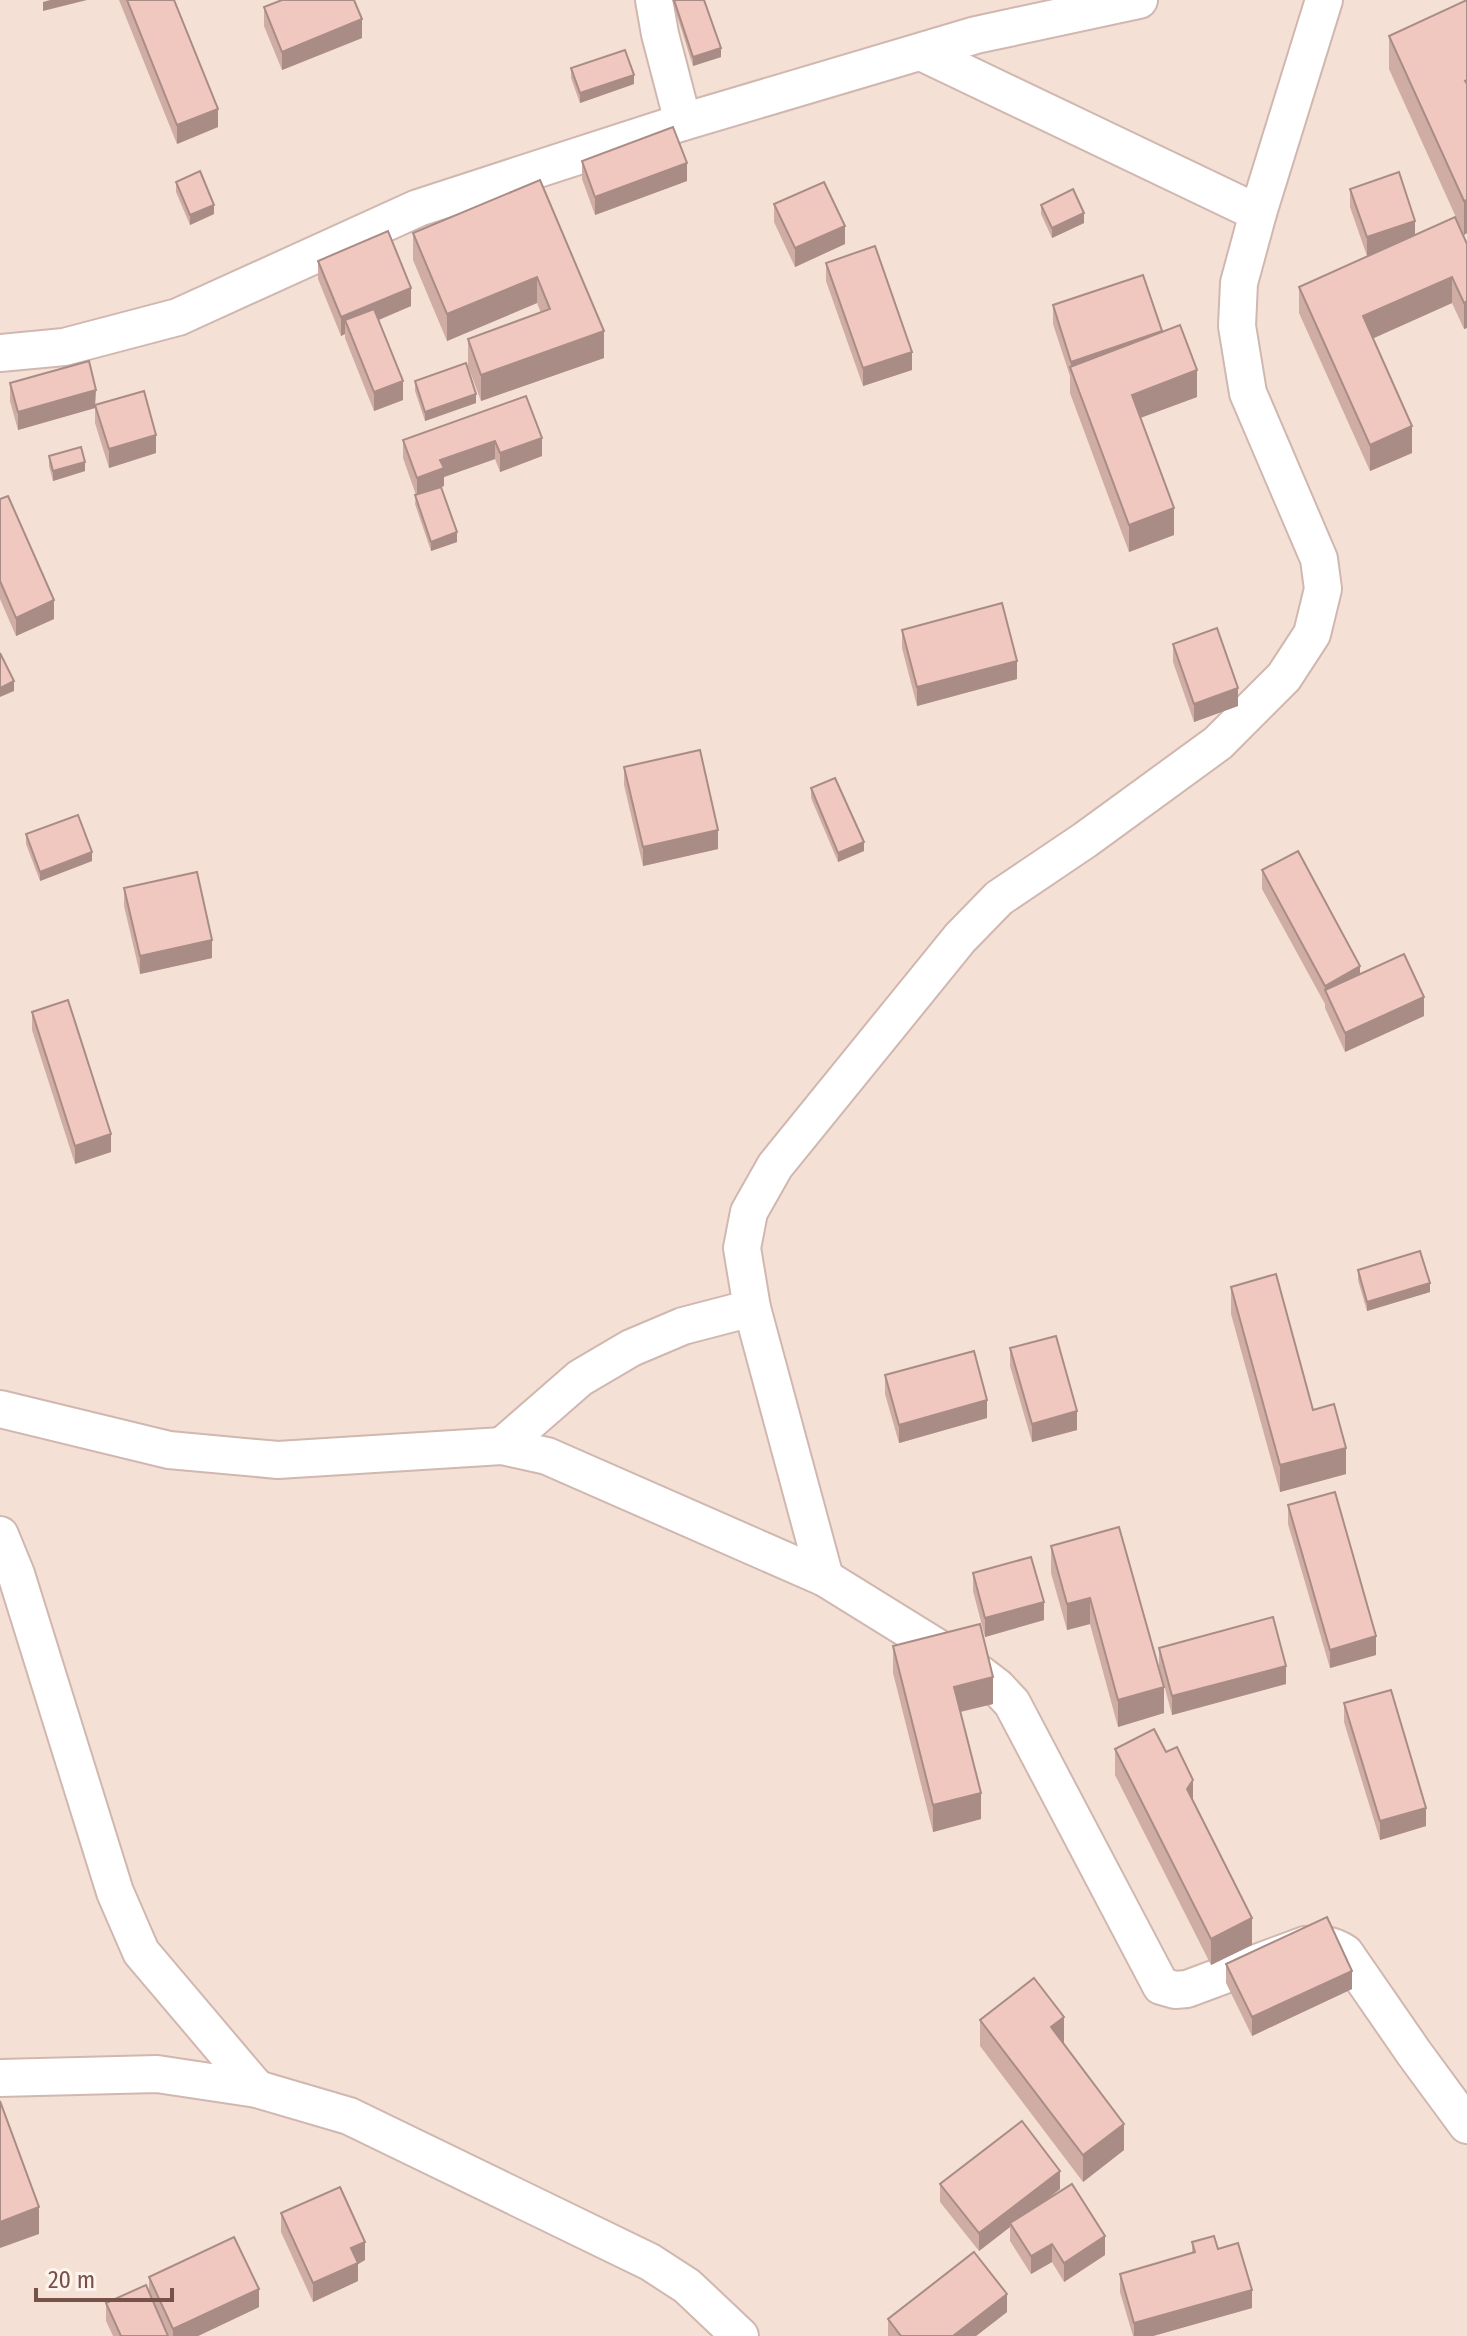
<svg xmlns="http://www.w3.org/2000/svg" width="1467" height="2336" font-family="'Fira Sans Condensed',sans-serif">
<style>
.residential{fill:#f4e0d5}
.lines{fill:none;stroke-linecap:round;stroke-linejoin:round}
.minor-casing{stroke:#d0b7af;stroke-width:40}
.minor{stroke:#fff;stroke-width:36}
.wall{fill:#cfaca4}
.shaded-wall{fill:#a98c86}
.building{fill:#f1c8bf;stroke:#a98c86;stroke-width:2}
</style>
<rect width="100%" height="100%" fill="#fcefe7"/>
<rect class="residential" x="0" y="0" width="1467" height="2336"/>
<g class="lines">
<g class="minor-casing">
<g id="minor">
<path d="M654 0 660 34 683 122"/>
<path d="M921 52 1258 213"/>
<path d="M0 353 64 347 178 317 418 208 683 122 976 35 1139 0"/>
<path d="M0 1409 169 1450 278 1460 502 1446 547 1456 825 1578 980 1674 997 1687 1012 1703 1161 1986 1175 1990 1187 1989 1305 1945C1321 1944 1332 1944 1345 1953L1414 2053 1467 2125"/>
<path d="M502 1446 580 1378 631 1348 683 1326 752 1308"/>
<path d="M0 1535 16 1574 115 1892 141 1952 257 2089"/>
<path d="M825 1578 752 1308 742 1248 749 1212 775 1166 960 938 999 898 1085 840 1218 743 1284 677 1312 634 1323 589 1319 559 1248 393 1237 326 1239 283 1258 213 1324 0"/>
<path d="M0 2078 157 2074 257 2089 349 2116 650 2262 687 2286 740 2336"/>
</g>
</g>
<use href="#minor" class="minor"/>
</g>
<g class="wall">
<path d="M119 0H174L218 127 177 144Z"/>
<path d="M672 0H704L721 57 693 66Z"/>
<path d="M1464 0H1467V233L1464 235 1389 69V36L1465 1Z"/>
<path d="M264 7 362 38 282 70 264 26Z"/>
<path d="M571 68 634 84 580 103 571 78Z"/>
<path d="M582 161 687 181 595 215 582 179Z"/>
<path d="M540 180 604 358 481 401 468 366V339L541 313 537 303 447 341 413 260V233Z"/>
<path d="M176 182 214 214 190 225 176 192Z"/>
<path d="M1350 189 1415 235 1467 244V328L1464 329 1452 303 1373 338 1412 453 1370 471 1299 313V287L1374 253 1367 256 1350 207Z"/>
<path d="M774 204 845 244 795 267 774 222Z"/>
<path d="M1041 205 1084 223 1052 238 1041 214Z"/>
<path d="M318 261 411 306 379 320 403 400 374 411 345 338V334L341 336 318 279Z"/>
<path d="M826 263 912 370 863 386 826 281Z"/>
<path d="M1053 305 1162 332 1197 397 1140 418 1174 535 1129 552 1070 393V376L1053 324Z"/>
<path d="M415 381 476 403 425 421 415 391Z"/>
<path d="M10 383 96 405 156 453 109 468 95 423V408L18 430 10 401Z"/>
<path d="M526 396 542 456 500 472 495 459 444 477V486L441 487 457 542 431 551 415 504 416 495 403 458V440Z"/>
<path d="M49 456 85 471 53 481 49 466Z"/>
<path d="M0 499 54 619 16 636 0 599Z"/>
<path d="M902 630 1017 679 917 706 902 648Z"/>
<path d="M1173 644 1238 706 1194 722 1173 662Z"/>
<path d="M624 767 718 849 643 866 624 785Z"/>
<path d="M811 788 864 851 838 862 811 798Z"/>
<path d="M26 834 92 861 40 881 26 844Z"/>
<path d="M1262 870 1360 974 1424 1016 1345 1052 1325 1008V1004L1262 889Z"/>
<path d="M124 888 212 958 140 974 124 906Z"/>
<path d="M32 1012 111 1152 75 1164 32 1030Z"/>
<path d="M1358 1270 1430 1292 1367 1311 1358 1280Z"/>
<path d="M1231 1287 1313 1410 1346 1474 1280 1492 1231 1314Z"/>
<path d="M1010 1348 1077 1430 1032 1442 1010 1366Z"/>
<path d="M885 1375 987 1418 899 1443 885 1394Z"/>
<path d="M1288 1505 1376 1655 1330 1668 1288 1524Z"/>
<path d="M1119 1527 1164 1713 1118 1727 1090 1624 1067 1630 1051 1573V1546Z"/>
<path d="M973 1573 1044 1620 985 1637 973 1591Z"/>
<path d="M893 1646 993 1704 961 1712 981 1819 933 1832 893 1673Z"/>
<path d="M1159 1648 1286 1684 1172 1715 1159 1666Z"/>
<path d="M1344 1703 1426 1826 1380 1840 1344 1722Z"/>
<path d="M1115 1749 1166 1752 1193 1801 1252 1945 1211 1965 1115 1775Z"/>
<path d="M1226 1964 1352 1989 1252 2036 1226 1983Z"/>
<path d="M980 2020 1064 2043 1124 2150 1083 2182 980 2046Z"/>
<path d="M940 2184 1060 2189 1043 2202 1105 2255 1064 2282 1052 2262 1031 2274 1010 2241V2227L979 2251 940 2202Z"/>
<path d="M281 2213 365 2260 358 2264V2281L313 2302 281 2232Z"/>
<path d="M1192 2242 1218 2249 1252 2308 1153 2336H1133L1120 2292V2274L1192 2253Z"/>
<path d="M149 2277 259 2307 198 2336H113L106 2321V2303L149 2292Z"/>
<path d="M1007 2312 976 2336H888V2319Z"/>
</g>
<g class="shaded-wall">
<path d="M50 0H87L43 11V2Z"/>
<path d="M362 19V38L282 70V52Z"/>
<path d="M721 48V57L693 66V57Z"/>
<path d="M634 75V84L580 103V93Z"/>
<path d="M218 109V127L177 144V125Z"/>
<path d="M687 163V181L595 215V197Z"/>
<path d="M1467 200V233L1464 235V201Z"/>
<path d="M214 205V214L190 225V215Z"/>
<path d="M1084 213V223L1052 238V228Z"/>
<path d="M1415 221V239L1367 256V237Z"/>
<path d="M845 226V244L795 267V248Z"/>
<path d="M537 277V303L447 341V314Z"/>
<path d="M1452 277V303L1363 343V316Z"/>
<path d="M411 288V306L350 332 345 320V334L341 336V317Z"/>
<path d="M1467 301V328L1464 329V303Z"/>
<path d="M604 331V358L481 401V375Z"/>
<path d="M1162 331 1071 370V362Z"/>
<path d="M912 352V370L863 386V368Z"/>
<path d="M1197 370V397L1132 421V395Z"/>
<path d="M403 381V400L374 411V392Z"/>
<path d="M96 390 95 408 18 430V412Z"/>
<path d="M476 394V403L425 421V412Z"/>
<path d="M1412 426V453L1370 471V445Z"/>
<path d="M156 435V453L109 468V449Z"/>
<path d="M542 438V456L500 472V453Z"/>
<path d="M495 441V459L444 477V486L417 496V478L440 460Z"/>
<path d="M85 462V471L53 481V471Z"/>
<path d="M1174 508V535L1129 552V525Z"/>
<path d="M457 532V542L431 551V542Z"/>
<path d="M54 600V619L16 636V618Z"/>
<path d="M1017 661V679L917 706V687Z"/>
<path d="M14 681V691L0 697V688Z"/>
<path d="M1238 688V706L1194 722V704Z"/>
<path d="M718 830V849L643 866V847Z"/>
<path d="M864 842V851L838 862V853Z"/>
<path d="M92 852V861L40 881V872Z"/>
<path d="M212 940V958L140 974V956Z"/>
<path d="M1360 966V984L1325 990V1004V986Z"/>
<path d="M1424 997V1016L1345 1052V1033Z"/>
<path d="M111 1134V1152L75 1164V1146Z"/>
<path d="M1430 1283V1292L1367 1311V1302Z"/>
<path d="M987 1400V1418L899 1443V1425Z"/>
<path d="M1077 1411V1430L1032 1442V1424Z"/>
<path d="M1346 1448V1474L1280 1492V1465Z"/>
<path d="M1090 1598V1624L1067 1630V1604Z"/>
<path d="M1044 1602V1620L985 1637V1618Z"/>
<path d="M1376 1636V1655L1330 1668V1650Z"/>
<path d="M1286 1666V1684L1172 1715V1696Z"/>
<path d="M993 1677V1704L954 1713V1687Z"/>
<path d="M1164 1687V1713L1118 1727V1700Z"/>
<path d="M1193 1780V1807L1187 1789Z"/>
<path d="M981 1793V1819L933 1832V1805Z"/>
<path d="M1426 1808V1826L1380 1840V1821Z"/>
<path d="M1252 1918V1945L1211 1965V1939Z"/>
<path d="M1352 1971V1989L1252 2036V2017Z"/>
<path d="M1064 2017V2043L1051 2053V2027Z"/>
<path d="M1124 2124V2150L1083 2182V2155Z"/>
<path d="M1060 2171V2189L1012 2226 1010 2223V2227L979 2251V2233Z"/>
<path d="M39 2207V2234L0 2248V2222Z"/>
<path d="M1105 2236V2255L1064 2282V2263Z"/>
<path d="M365 2242V2260L358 2264V2281L313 2302V2283L351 2248Z"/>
<path d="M1052 2244V2262L1031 2274V2256Z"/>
<path d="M259 2289V2307L198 2336H173V2329Z"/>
<path d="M1252 2290V2308L1153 2336H1134V2323Z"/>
<path d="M1007 2294V2312L976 2336H953Z"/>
</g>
<g class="building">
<path d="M127 0H174L218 109 177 125Z"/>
<path d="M282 0H354L362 19 282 52 264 7Z"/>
<path d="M674 0H704L721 48 693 57Z"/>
<path d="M1467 0V80L1465 81 1467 84V200L1464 201 1389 36Z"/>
<path d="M625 50 634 75 580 93 571 68Z"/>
<path d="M673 127 687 163 595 197 582 161Z"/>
<path d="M200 171 214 205 190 215 176 182Z"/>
<path d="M1399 172 1415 221 1367 237 1350 189Z"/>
<path d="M540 180 604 331 481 375 468 339 550 309 537 277 447 314 413 233Z"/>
<path d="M824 182 845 226 795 248 774 204Z"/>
<path d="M1073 189 1084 213 1052 228 1041 205Z"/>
<path d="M1455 217 1467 244V301L1464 303 1452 277 1363 316 1412 426 1370 445 1299 287Z"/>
<path d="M388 231 411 288 341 317 318 261Z"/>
<path d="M875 246 912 352 863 368 826 263Z"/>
<path d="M1143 275 1162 331 1071 362 1053 305Z"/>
<path d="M374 309 403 381 374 392 345 320Z"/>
<path d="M1180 325 1197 370 1132 395 1174 508 1129 525 1070 367Z"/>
<path d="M89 361 96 390 18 412 10 383Z"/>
<path d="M466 363 476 394 425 412 415 381Z"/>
<path d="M144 391 156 435 109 449 95 405Z"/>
<path d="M526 396 542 438 500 453 495 441 440 460 444 468 417 478 403 440Z"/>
<path d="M81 447 85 462 53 471 49 456Z"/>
<path d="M441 487 457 532 431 542 415 495Z"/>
<path d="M8 496 54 600 16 618 0 581V499Z"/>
<path d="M1002 603 1017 661 917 687 902 630Z"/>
<path d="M1217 628 1238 688 1194 704 1173 644Z"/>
<path d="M0 653 14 681 0 688Z"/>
<path d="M700 750 718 830 643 847 624 767Z"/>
<path d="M835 778 864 842 838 853 811 788Z"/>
<path d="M78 815 92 852 40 872 26 834Z"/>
<path d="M1298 851 1360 966 1325 986 1262 870Z"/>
<path d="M197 872 212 940 140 956 124 888Z"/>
<path d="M1404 954 1424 997 1345 1033 1325 990Z"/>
<path d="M68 1000 111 1134 75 1146 32 1012Z"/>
<path d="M1420 1251 1430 1283 1367 1302 1358 1270Z"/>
<path d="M1276 1274 1313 1410 1334 1404 1346 1448 1280 1465 1231 1287Z"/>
<path d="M1056 1336 1077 1411 1032 1424 1010 1348Z"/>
<path d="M974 1351 987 1400 899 1425 885 1375Z"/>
<path d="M1335 1492 1376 1636 1330 1650 1288 1505Z"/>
<path d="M1119 1527 1164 1687 1118 1700 1090 1598 1067 1604 1051 1546Z"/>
<path d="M1031 1557 1044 1602 985 1618 973 1573Z"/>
<path d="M1273 1617 1286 1666 1172 1696 1159 1648Z"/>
<path d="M980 1624 993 1677 954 1687 981 1793 933 1805 893 1646Z"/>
<path d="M1391 1690 1426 1808 1380 1821 1344 1703Z"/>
<path d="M1154 1729 1166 1752 1177 1747 1193 1780 1187 1789 1252 1918 1211 1939 1115 1749Z"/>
<path d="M1327 1917 1352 1971 1252 2017 1226 1964Z"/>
<path d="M1034 1978 1064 2017 1051 2027 1124 2124 1083 2155 980 2020Z"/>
<path d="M0 2101 39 2207 0 2222Z"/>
<path d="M1022 2121 1060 2171 979 2233 940 2184Z"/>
<path d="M1072 2184 1105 2236 1064 2263 1052 2244 1031 2256 1010 2223Z"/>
<path d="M340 2187 365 2242 351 2248 358 2263 313 2283 281 2213Z"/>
<path d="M1214 2236 1218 2249 1238 2243 1252 2290 1134 2323 1120 2274 1195 2252 1192 2242Z"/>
<path d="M234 2237 259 2289 173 2329 149 2277Z"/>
<path d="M974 2252 1007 2294 953 2336H901L888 2319Z"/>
<path d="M146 2285 168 2336H121L106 2303Z"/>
</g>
<path d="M36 2288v12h136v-12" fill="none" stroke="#76524b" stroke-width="4"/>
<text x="48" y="2288" font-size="24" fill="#76524b" stroke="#fff4ed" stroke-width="6" paint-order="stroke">20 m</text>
</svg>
